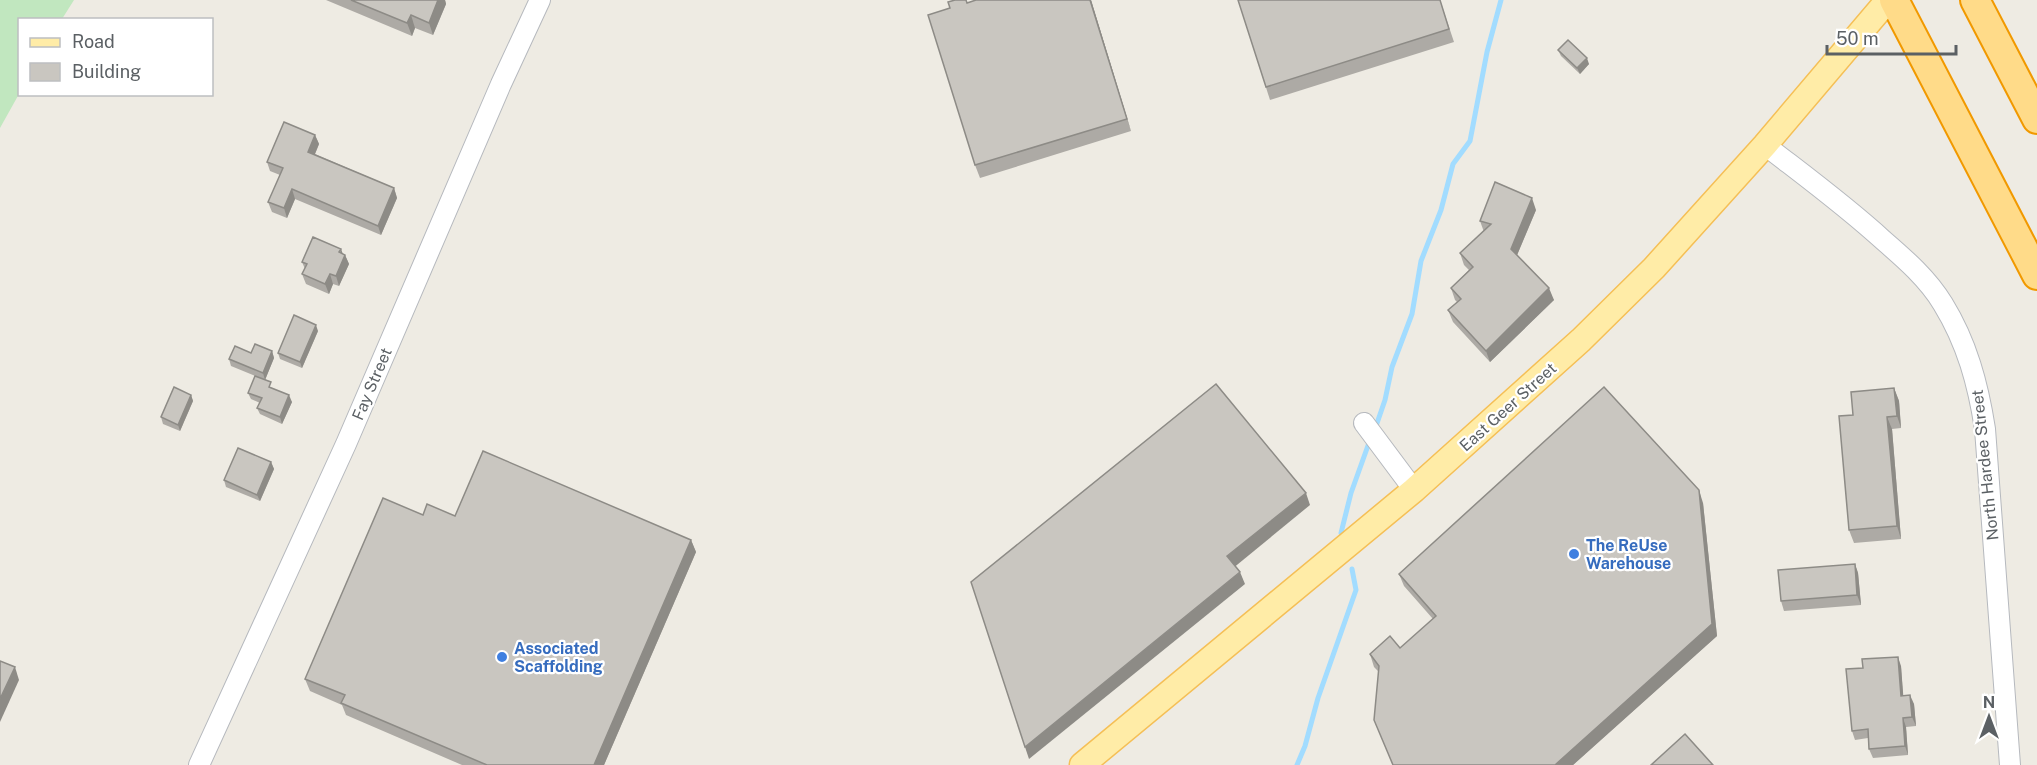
<svg xmlns="http://www.w3.org/2000/svg" width="2037" height="765" font-family="'Public Sans',sans-serif">
<style>
.green{fill:#c1e7bf}
.lines{fill:none;stroke-linecap:round;stroke-linejoin:round}
.stream{stroke:#a2dcff;stroke-width:5}
.minor-casing{stroke:#b6b9be;stroke-width:22}
.major-casing{stroke:#f5bf56;stroke-width:27}
.highway-casing{stroke:#f19900;stroke-width:32}
.minor{stroke:#fff;stroke-width:20}
.major{stroke:#ffeca7;stroke-width:24}
.highway{stroke:#ffdb89;stroke-width:28}
.wall{fill:#adaaa5}
.shaded-wall{fill:#8d8b86}
.building{fill:#c9c6c0;stroke:#8d8b86;stroke-width:1.5}
.shop-dot{fill:#3f7fe0;stroke:#fff;stroke-width:2}
.labels{text-anchor:middle;dominant-baseline:central;stroke-width:4.5;stroke-linejoin:round;paint-order:stroke}
.street-label{font-size:16px;fill:#5b6064;stroke:#fff}
.shop-label{font-size:16px;font-weight:bold;fill:#366cbe;stroke:#fff;text-anchor:start}
</style>
<rect width="100%" height="100%" fill="#eeebe3"/>
<path class="green" d="M0 0H74L62 19 20 20 19 94 0 128Z"/>
<g class="lines">
<g class="stream">
<path d="M1375 429 1385 400 1392 367 1412 314 1421 261 1441 210 1453 164 1470 141 1487 52 1501 0"/>
<path d="M1341 533 1351 493 1370 440"/>
<path d="M1297 765 1305 746 1318 698 1356 590 1352 569"/>
</g>
<g class="minor-casing">
<g id="minor">
<path d="M1765 145C1805 176 1846 206 1883 240 1905 259 1928 279 1943 304 1967 343 1978 384 1985 429L2010 765"/>
<path d="M1364 423 1414 490"/>
<path d="M199 765 346 444 501 84 540 0"/>
</g>
</g>
<g class="major-casing">
<path id="major" d="M1082 765 1414 490 1581 340 1654 268 1765 145 1888 0"/>
</g>
<g class="highway-casing">
<g id="highway">
<path d="M1894 0 2037 275"/>
<path d="M1975 0 2037 119"/>
</g>
</g>
<use href="#minor" class="minor"/>
<use href="#major" class="major"/>
<use href="#highway" class="highway"/>
</g>
<g class="wall">
<path d="M326 0H445L446 4 433 35 415 28 412 36Z"/>
<path d="M1091 0 1131 131 980 178 975 165Z"/>
<path d="M1238 0H1440L1454 42 1270 100Z"/>
<path d="M1558 50 1589 64 1580 74 1561 56Z"/>
<path d="M315 135 319 144 315 154 394 188 397 198 381 235 295 199 287 218 272 212 268 202 280 175 270 171 267 162Z"/>
<path d="M1536 210 1517 255 1554 300 1490 362 1453 322 1448 310 1457 302 1455 300 1451 288 1469 270 1464 265 1460 253 1484 232 1480 221Z"/>
<path d="M341 249 342 254 345 255 349 264 339 286 333 284 329 294 306 284 302 274 305 269 302 262Z"/>
<path d="M318 331 302 368 280 359 278 353Z"/>
<path d="M272 351 274 358 265 380 231 366 229 359 251 353Z"/>
<path d="M273 388 292 402 282 424 260 414 257 408 260 403 251 399 248 393Z"/>
<path d="M1894 388 1899 401 1901 428 1892 429 1901 539 1854 543 1849 530Z"/>
<path d="M191 395 193 401 180 431 163 424 161 417Z"/>
<path d="M271 462 274 469 260 501 226 487 224 480Z"/>
<path d="M1703 503 1717 636 1573 765H1393L1374 720 1379 672 1374 667 1370 654 1400 648 1433 619 1404 586 1399 574Z"/>
<path d="M423 515 455 516 691 540 696 552 604 765H462L346 715 342 705 310 691 305 679Z"/>
<path d="M1855 564 1858 573 1861 605 1784 611 1781 601Z"/>
<path d="M1901 666 1903 696 1914 704 1916 726 1906 727 1908 755 1873 758 1869 749 1868 738 1855 740 1852 731Z"/>
</g>
<g class="shaded-wall">
<path d="M438 0H445L446 4 433 35 429 23Z"/>
<path d="M1090 0H1091L1131 131 1127 119Z"/>
<path d="M411 15 415 28 412 36 407 23Z"/>
<path d="M1587 58 1589 64 1580 74 1577 68Z"/>
<path d="M315 135 319 144 312 161 308 152Z"/>
<path d="M394 188 397 198 381 235 378 226Z"/>
<path d="M292 189 295 199 287 218 284 208Z"/>
<path d="M1532 198 1536 210 1515 260 1511 249Z"/>
<path d="M341 249 344 257 345 255 349 264 339 286 336 276Z"/>
<path d="M330 274 333 284 329 294 325 284Z"/>
<path d="M1549 288 1554 300 1490 362 1486 351Z"/>
<path d="M316 325 318 331 302 368 300 362Z"/>
<path d="M272 351 274 358 265 380 263 373Z"/>
<path d="M1894 388 1899 401 1901 428 1897 416Z"/>
<path d="M191 395 193 401 180 431 178 425Z"/>
<path d="M289 395 292 402 282 424 280 417Z"/>
<path d="M1887 417 1892 429 1901 539 1897 526Z"/>
<path d="M271 462 274 469 260 501 257 495Z"/>
<path d="M1699 490 1703 503 1717 636 1573 765H1555Z"/>
<path d="M1306 493 1310 505 1232 569 1227 556Z"/>
<path d="M691 540 696 552 604 765H594Z"/>
<path d="M1855 564 1858 573 1861 605 1857 595Z"/>
<path d="M1240 572 1245 584 1029 759 1025 747Z"/>
<path d="M1898 657 1901 666 1904 705 1901 696Z"/>
<path d="M15 667 19 680 0 722V699Z"/>
<path d="M1910 695 1914 704 1916 726 1912 717Z"/>
<path d="M1903 718 1906 727 1908 755 1905 746Z"/>
</g>
<g class="building">
<path d="M351 0H438L429 23 411 15 407 23Z"/>
<path d="M955 0H966L967 3 976 0H1090L1127 119 975 165 928 15 950 8 948 2Z"/>
<path d="M1238 0H1440L1449 29 1266 87Z"/>
<path d="M1568 40 1587 58 1577 68 1558 50Z"/>
<path d="M284 122 315 135 308 152 394 188 378 226 292 189 284 208 268 202 283 168 267 162Z"/>
<path d="M1495 182 1532 198 1511 249 1549 288 1486 351 1448 310 1461 299 1451 288 1473 267 1460 253 1491 224 1480 221Z"/>
<path d="M313 237 341 249 339 252 345 255 336 276 330 274 325 284 302 274 307 264 302 262Z"/>
<path d="M294 315 316 325 300 362 278 353Z"/>
<path d="M255 344 272 351 263 373 229 359 235 346 251 353Z"/>
<path d="M255 376 271 382 269 387 289 395 280 417 257 408 262 398 248 393Z"/>
<path d="M1216 384 1306 493 1227 556 1240 572 1025 747 971 582Z"/>
<path d="M174 387 191 395 178 425 161 417Z"/>
<path d="M1604 387 1699 490 1712 624 1555 765H1393L1374 720 1379 666 1370 654 1390 636 1400 648 1436 616 1399 574Z"/>
<path d="M1894 388 1897 416 1887 417 1897 526 1849 530 1839 416 1853 415 1851 392Z"/>
<path d="M238 448 271 462 257 495 224 480Z"/>
<path d="M483 451 691 540 594 765H487L341 703 345 695 305 679 383 498 423 515 427 504 455 516Z"/>
<path d="M1855 564 1857 595 1781 601 1778 570Z"/>
<path d="M1898 657 1901 696 1910 695 1912 717 1903 718 1905 746 1869 749 1868 729 1852 731 1846 669 1863 668 1862 659Z"/>
<path d="M0 661 15 667 0 699Z"/>
<path d="M1685 734 1713 765H1651Z"/>
</g>
<g class="shop-dot">
<circle cx="1574" cy="554" r="6"/>
<circle cx="502" cy="657" r="6"/>
</g>
<g class="labels">
<g class="street-label">
<text transform="translate(372 384) rotate(-67)">Fay Street</text>
<text transform="translate(1508 407) rotate(-42)">East Geer Street</text>
<text transform="translate(1985 465) rotate(-96)">North Hardee Street</text>
</g>
<g class="shop-label">
<text x="1586" y="545">The ReUse<tspan x="1586" dy="18">Warehouse</tspan></text>
<text x="514" y="648">Associated<tspan x="514" dy="18">Scaffolding</tspan></text>
</g>
</g>
<rect x="18" y="18" width="195" height="78" fill="#ffffff" stroke="#bdbfc1" stroke-width="1.5"/>
<rect x="30" y="38" width="30" height="9" fill="#ffeca7" stroke="#bdbfc1" stroke-width="1.5"/>
<text x="72" y="48" font-size="18" fill="#5b6064">Road</text>
<rect x="30" y="63" width="30" height="18" fill="#c9c6c0" stroke="#bdbfc1" stroke-width="1.5"/>
<text x="72" y="78" font-size="18" fill="#5b6064">Building</text>
<g transform="translate(1989 717)" stroke="#ffffff" stroke-width="4.5" paint-order="stroke">
<path d="M0-4.5L10 22L0 15L-10 22Z" fill="#5b6064"/>
<text y="-9" font-size="16" font-weight="bold" text-anchor="middle" fill="#5b6064">N</text>
</g>
<path d="M1827 45v9h129v-9" fill="none" stroke="#5b6064" stroke-width="3"/>
<text x="1836" y="45" font-size="18" fill="#5b6064" stroke="#ffffff" stroke-width="4.5" paint-order="stroke">50 m</text>
</svg>
